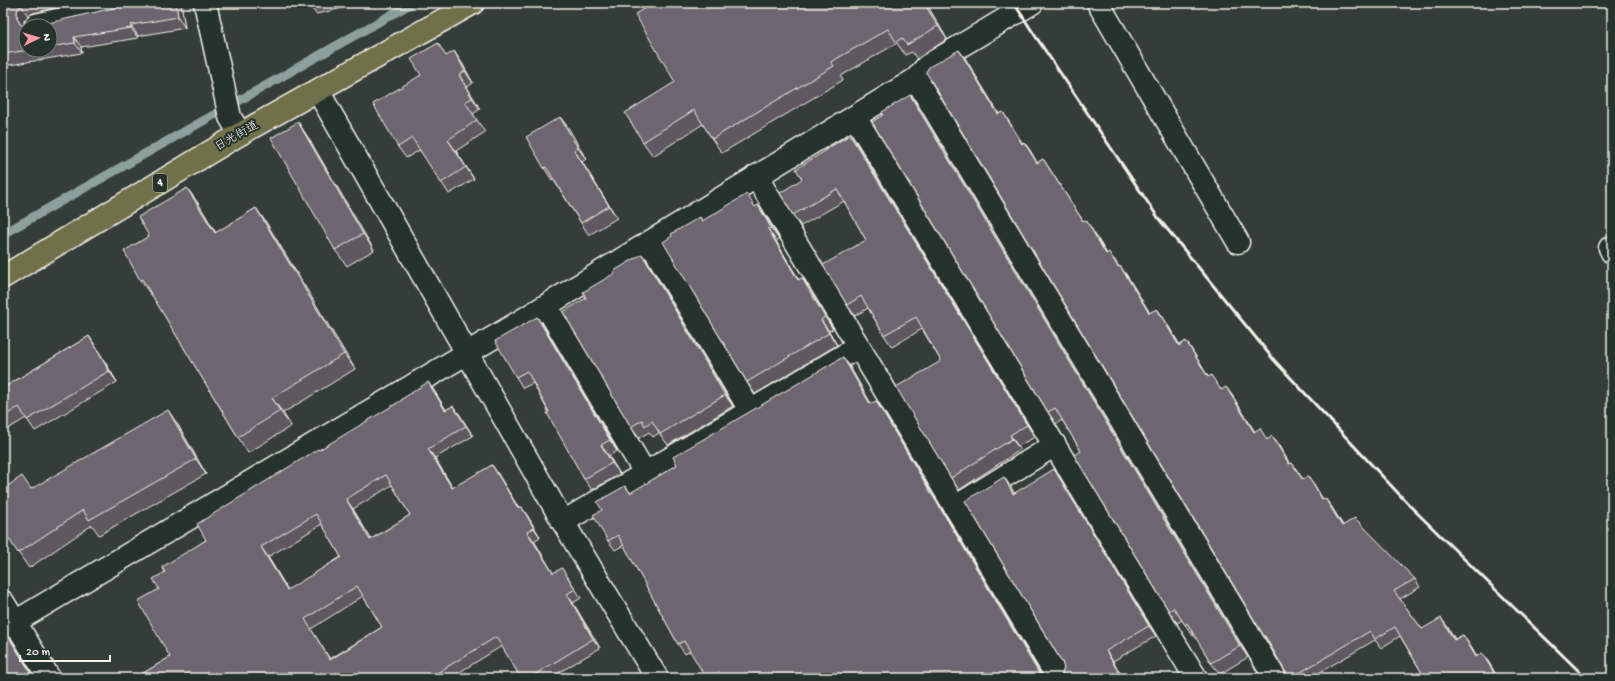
<svg xmlns="http://www.w3.org/2000/svg" width="1615" height="681" font-family="'Gochi Hand','Klee One',sans-serif">
<style>
.lines{fill:none;stroke-linecap:round;stroke-linejoin:round}
.stream{stroke:#8ca09c;stroke-width:9}
.minor-casing{stroke:#f4f1e8;stroke-width:25}
.tertiary-casing{stroke:#f4f1e8;stroke-width:25}
.trunk-casing{stroke:#f4f1e8;stroke-width:25}
.minor{stroke:#26332d;stroke-width:22}
.tertiary{stroke:#26332d;stroke-width:22}
.trunk{stroke:#6f704a;stroke-width:22}
.rail{stroke:#f4f1e8;stroke-width:3}
.wall{fill:#5e5860;stroke:#f4f1e8;fill-rule:evenodd}
.shaded-wall{fill:#4c474e;stroke:#f4f1e8}
.building{fill:#6d6670;stroke:#f4f1e8;fill-rule:evenodd}
.labels{text-anchor:middle;dominant-baseline:central;stroke-width:4;stroke-linejoin:round;paint-order:stroke}
.shield{fill:#26332d;stroke:#b6b8b0;stroke-width:1}
.shield-label{font-size:11px;font-weight:bold;fill:#f4f1e8}
.street-label{font-size:12px;fill:#f4f1e8;stroke:#26332d}
</style>
<rect width="100%" height="100%" fill="#343d3a"/>
<filter id="ink" filterUnits="userSpaceOnUse"><feTurbulence type="fractalNoise" baseFrequency=".025" numOctaves="2"/><feDisplacementMap in="SourceGraphic" scale="8" xChannelSelector="R" yChannelSelector="G"/><feConvolveMatrix kernelMatrix="1 2 1 2 8 2 1 2 1" color-interpolation-filters="sRGB"/></filter>
<g filter="url(#ink)">
<g class="lines">
<path class="stream" d="M3 234 412 3"/>
<g class="minor-casing">
<g id="minor">
<path d="M205 3 230 117 240 134"/>
<path d="M1098 3 1238 242"/>
<path d="M36 25 130 3"/>
<path d="M916 79 1275 678"/>
<path d="M855 117 1196 678"/>
<path d="M756 176 1058 678"/>
<path d="M650 242 750 410"/>
<path d="M1610 248 1612 252"/>
<path d="M546 306 645 473"/>
<path d="M955 507 1055 445"/>
<path d="M563 522 858 347"/>
<path d="M3 602 49 678"/>
<path d="M3 629 511 327 916 79 927 66 1032 3"/>
</g>
</g>
<g class="tertiary-casing">
<path id="tertiary" d="M318 91 563 522 657 678"/>
</g>
<g class="trunk-casing">
<path id="trunk" d="M3 277 240 134 473 3"/>
</g>
<use href="#minor" class="minor"/>
<use href="#tertiary" class="tertiary"/>
<use href="#trunk" class="trunk"/>
<path class="rail" d="M1014 3 1032 31 1159 219 1274 360 1411 507 1586 678"/>
</g>
<g class="wall">
<path d="M3 3H75L33 13 28 16 24 21 26 50H50V26L126 5 129 3H181L185 28 138 36V38L81 47 82 53 3 66Z"/>
<path d="M308 3H365L316 14Z"/>
<path d="M926 3 947 39 917 59 912 52 905 55 897 43 841 76 843 80 722 153 712 139 703 124 653 156 643 142 675 82 670 4Z"/>
<path d="M447 55 462 63 473 83 467 87 480 109 473 114 485 132 456 151 474 179 449 194 420 150 406 158 398 147 421 75Z"/>
<path d="M965 58 999 114 1008 120 1022 143 1024 142 1037 163 1043 159 1083 221 1091 228 1107 254 1115 260 1119 267 1126 274 1150 313 1157 309 1163 317 1180 345 1186 341 1192 350 1208 377 1222 390 1232 395 1255 432 1267 439 1278 444 1290 464 1292 463 1303 479 1314 484 1322 499 1331 506 1343 525 1415 579 1420 587 1400 599 1422 629 1447 626 1455 639 1463 635 1477 656 1488 661 1498 678H1425L1400 636 1381 648 1375 640 1310 678H1289L1270 644 1264 636Z"/>
<path d="M918 106 1248 657 1220 674 1211 663 1195 635 1193 636 1182 620 1177 623 1169 611 1081 451 1062 420 1056 424 1048 412Z"/>
<path d="M560 117 569 129 586 159 582 162 617 218 589 235 581 223 553 179 552 180 544 168Z"/>
<path d="M298 122 309 139 374 250 347 266 335 250Z"/>
<path d="M858 146 1035 437 1018 446 1020 450 959 490 951 478 941 361 922 329 892 347 884 335 868 308 855 316 847 305 866 240 844 201 801 226 793 215Z"/>
<path d="M187 188 198 203 216 233 256 208 267 224 355 369 283 413 291 426 248 453 238 437 152 295H151L140 280 149 236Z"/>
<path d="M756 207 766 217 779 239 776 241 799 280 802 278 810 289 833 329 829 331 837 345 755 394 747 382 700 217 702 221Z"/>
<path d="M642 254 650 266 733 406 668 445 659 433 653 437 649 432 639 438 631 427 586 298 615 273Z"/>
<path d="M537 317 544 328 617 451 609 456 620 474 592 490 584 479 533 383 523 388 516 377Z"/>
<path d="M89 336 96 347 117 382 35 431 26 418 3 432V388Z"/>
<path d="M843 357 850 367 871 404 883 411 1043 677 690 651 685 654 678 644 624 545 615 550 608 541 602 510 625 486 631 493 677 465Z"/>
<path d="M435 392 446 410 453 406 473 436 435 458 453 488 492 465 498 474 518 507 527 515 540 537 534 541 553 573 568 577 581 598 573 603 600 648 550 678H521L502 646 450 678H135L170 657 159 589 165 572 319 450ZM392 485 410 515 371 539 353 509ZM322 524 341 557 288 590 268 557ZM363 596 382 627 330 659 311 629Z"/>
<path d="M178 425 206 474 99 535 92 525 29 568 3 530 31 489Z"/>
<path d="M1061 479 1156 636 1113 661 1062 674 1064 668 1011 487 1014 493Z"/>
</g>
<g class="shaded-wall">
<path d="M176 3H181L185 28 178 17Z"/>
<path d="M924 3H926L947 39 938 26Z"/>
<path d="M21 5 28 16 24 21V28L20 24 17 18V11Z"/>
<path d="M131 25 138 36V38L131 28Z"/>
<path d="M74 37 81 47 82 53 75 43Z"/>
<path d="M959 50 965 58 1004 122 998 114Z"/>
<path d="M454 51 462 63 473 83 465 71Z"/>
<path d="M459 75 467 87 480 109 472 98Z"/>
<path d="M910 95 918 106 1248 657 1240 646Z"/>
<path d="M1003 112 1028 152 1022 144Z"/>
<path d="M560 117 569 129 586 159 578 148Z"/>
<path d="M298 122 309 139 374 250 363 234Z"/>
<path d="M850 135 858 146 1035 437 1027 425Z"/>
<path d="M448 140 456 151 474 179Z"/>
<path d="M1024 142 1030 150 1042 171 1037 163Z"/>
<path d="M574 150 582 162 617 218 609 206Z"/>
<path d="M1043 159 1049 168 1088 230 1083 221Z"/>
<path d="M187 188 198 203 225 249 215 233Z"/>
<path d="M758 205 766 217 779 239 771 228Z"/>
<path d="M256 208 267 224 355 369 344 354Z"/>
<path d="M1086 220 1091 228 1112 262 1106 254Z"/>
<path d="M768 229 776 241 806 292 798 280Z"/>
<path d="M642 254 650 266 733 406 725 395Z"/>
<path d="M1120 266 1126 274 1155 322 1149 313Z"/>
<path d="M802 278 810 289 833 329 825 317Z"/>
<path d="M1157 309 1163 317 1185 354 1179 346Z"/>
<path d="M537 317 544 328 617 451 610 440Z"/>
<path d="M821 320 829 331 837 345 829 333Z"/>
<path d="M89 336 96 347 117 382 109 371Z"/>
<path d="M1186 341 1192 350 1213 385 1208 377Z"/>
<path d="M843 357 850 367 877 414 870 404Z"/>
<path d="M428 382 435 392 452 420 445 410Z"/>
<path d="M1226 387 1232 395 1260 440 1254 432Z"/>
<path d="M272 398 283 413 291 426 280 411Z"/>
<path d="M876 401 883 411 1043 678Z"/>
<path d="M453 406 460 415 473 436 466 426Z"/>
<path d="M168 410 178 425 206 474 196 459Z"/>
<path d="M1010 435 1018 446 1020 450 1012 439Z"/>
<path d="M1272 436 1278 444 1295 473 1289 464Z"/>
<path d="M601 445 609 456 620 474 612 463Z"/>
<path d="M428 449 435 458 458 498 452 488Z"/>
<path d="M492 465 498 474 524 517 518 508Z"/>
<path d="M1054 469 1061 479 1156 636 1149 626Z"/>
<path d="M1308 476 1314 484 1328 508 1322 499Z"/>
<path d="M1004 477 1011 487 1020 504 1013 494Z"/>
<path d="M1325 498 1331 506 1348 534 1342 526Z"/>
<path d="M346 499 353 509 377 549 370 540Z"/>
<path d="M521 506 527 515 540 537 534 528Z"/>
<path d="M527 532 534 541 559 583 553 573Z"/>
<path d="M261 547 268 557 294 600 287 590Z"/>
<path d="M567 594 573 603 600 648 593 639Z"/>
<path d="M1441 618 1447 626 1460 648 1454 640Z"/>
<path d="M1463 635 1468 643 1482 665 1476 657Z"/>
<path d="M8 636 15 646 34 678Z"/>
<path d="M1106 651 1113 661 1123 678H1122Z"/>
<path d="M1482 653 1488 661 1498 678H1497Z"/>
</g>
<g class="building">
<path d="M3 3H25L21 5 17 11V18L20 24 26 27V50H29L3 54Z"/>
<path d="M129 3H176L178 17 131 25V28L74 37 75 43 50 47V26H36L126 5Z"/>
<path d="M653 3H668L669 4 671 3H924L938 26 907 45 902 38 896 42 888 29 831 62 834 66 712 139 694 110 643 142 625 113 675 82 635 14Z"/>
<path d="M438 43 446 56 454 51 465 71 459 75 472 98 465 102 477 120 448 140 466 167 441 183 412 138 398 147 373 104 421 75 411 59Z"/>
<path d="M959 50 998 114 1003 112 1022 144 1024 142 1037 163 1043 159 1083 221 1086 220 1106 254 1109 252 1118 267 1120 266 1149 313 1157 309 1179 346 1186 341 1208 377 1211 375 1221 390 1226 387 1254 432 1260 428 1267 440 1272 436 1289 464 1292 463 1302 479 1308 476 1322 499 1325 498 1342 526 1355 518 1415 579 1394 591 1422 629 1441 618 1454 640 1463 635 1476 657 1482 653 1497 678H1425L1395 627 1375 639 1370 631 1291 678H1289L1265 636H1264L926 72 929 67Z"/>
<path d="M910 95 1240 646 1211 663 1187 623 1185 625 1174 608 1169 611 1074 455 1081 451 1055 408 1048 412 872 122 883 115 882 112Z"/>
<path d="M560 117 578 148 574 150 609 206 581 223 546 167 544 168 526 137Z"/>
<path d="M298 122 363 234 335 250 271 138Z"/>
<path d="M850 135 1027 425 1010 435 1012 439 951 478 896 387 941 361 916 317 884 335 861 296 847 305 823 265 866 240 837 189 793 215 780 193 802 179 796 169 825 151V150Z"/>
<path d="M187 188 215 233 256 208 344 354 272 398 280 411 238 437 142 279 140 280 124 251 149 236 138 217Z"/>
<path d="M747 194 755 207 758 205 771 228 768 229 798 280 802 278 825 317 821 320 829 333 747 382 663 242 672 236 671 234 700 217 702 221Z"/>
<path d="M642 254 725 395 660 434 652 421 645 426 642 420 631 427 563 312 586 298 583 292 615 273 614 271Z"/>
<path d="M537 317 610 440 601 445 612 463 584 479 547 413 549 412 527 371 516 377 495 341Z"/>
<path d="M89 336 109 371 27 420 19 407 3 417V388Z"/>
<path d="M843 357 870 404 876 401 1040 675 1044 678H706L684 641 678 644 618 535 608 541 593 515 602 510 597 502 625 486 630 493 677 465 673 457Z"/>
<path d="M428 382 445 410 453 406 466 426 428 449 452 488 492 465 518 508 521 506 534 528 527 532 553 573 562 568 575 589 567 594 593 639 529 678H521L496 637 429 678H135L170 657 138 601 159 589 153 579 165 572 162 567 206 540 197 524 318 449 319 450 402 400V399ZM386 475 410 515 370 540 346 499ZM316 514 341 557 287 590 261 547ZM357 586 382 627 330 660 305 619Z"/>
<path d="M168 410 196 459 89 520 83 510 18 553 3 530V489L22 476 31 489Z"/>
<path d="M1054 469 1149 626 1106 651 1122 678H1058L1062 674 1064 668 1062 662 965 501 1004 477 1013 494Z"/>
<path d="M8 636 34 678H3V639Z"/>
</g>
</g>
<g class="labels">
<rect class="shield" x="153" y="174" width="14" height="18" rx="3"/>
<g class="shield-label">
<text x="160" y="183">4</text>
</g>
<g class="street-label">
<text transform="translate(237 137) rotate(-30)">日光街道</text>
</g>
</g>
<rect width="1615" height="681" fill="none" stroke="#26332d" stroke-width="16"/>
<rect x="8" y="8" width="1599" height="665" fill="none" stroke="#f4f1e8" stroke-width="1.5" filter="url(#ink)"/>
<g transform="translate(38 38) rotate(85)"><circle r="19" fill="#26332d" stroke="#787f78"/>
<path d="M0-3L7 15L0 10L-7 15Z" fill="#ff9aa2"/>
<text y="-6" font-size="11" font-weight="bold" text-anchor="middle" fill="#f4f1e8">N</text>
</g>
<path d="M20 655v6h90v-6" fill="none" stroke="#f4f1e8" stroke-width="2"/>
<text x="26" y="655" font-size="12" fill="#f4f1e8" stroke="#26332d" stroke-width="3" paint-order="stroke">20 m</text>
</svg>
